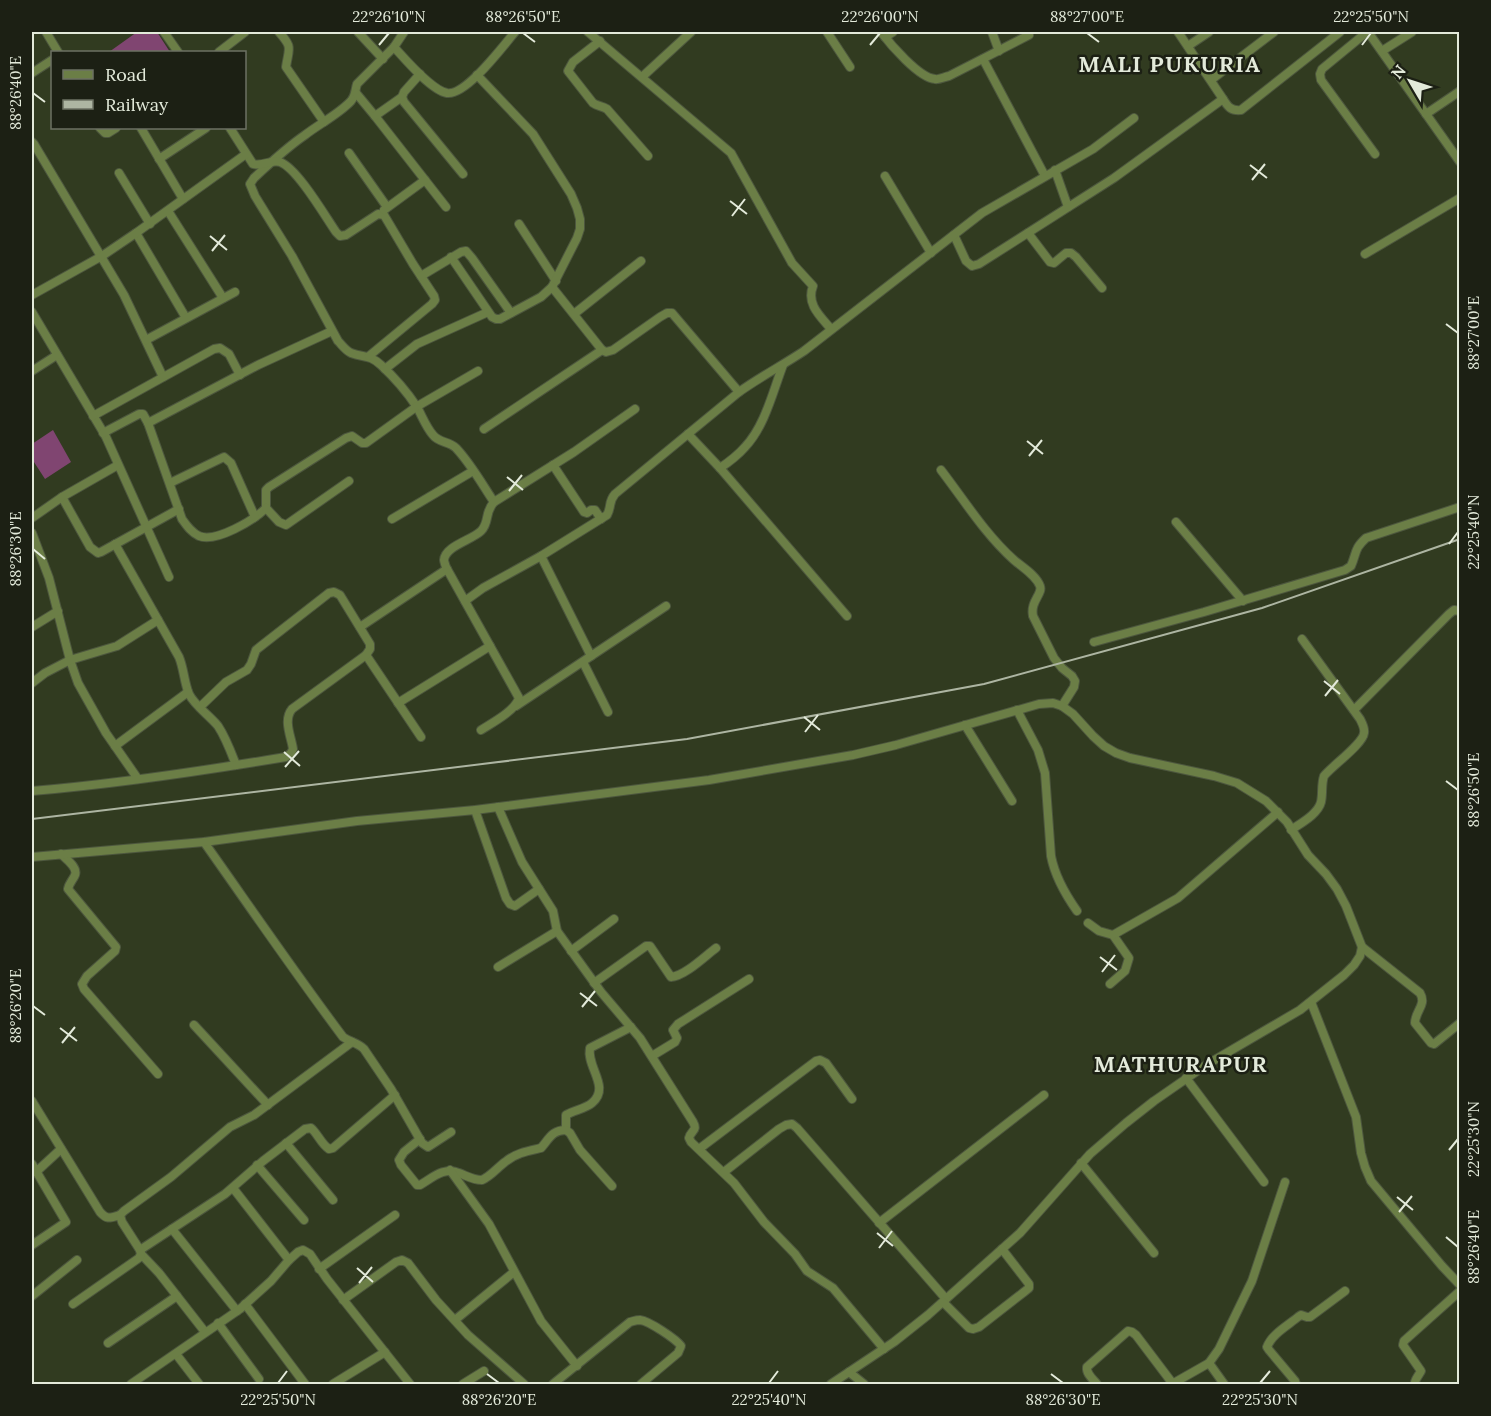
<svg xmlns="http://www.w3.org/2000/svg" width="1491" height="1416" font-family="Lora,serif">
<style>
.green{fill:#804571}
.lines{fill:none;stroke-linecap:round;stroke-linejoin:round}
.minor-casing{stroke:#4d573e;stroke-width:10}
.minor{stroke:#6b7e46;stroke-width:8}
.rail{stroke:#adb5a2;stroke-width:2}
.ticks{fill:none;stroke:#e3eada;stroke-width:2}
.labels{text-anchor:middle;dominant-baseline:central;stroke-width:5;stroke-linejoin:round;paint-order:stroke}
.district-label{font-size:22px;font-weight:bold;letter-spacing:1.5px;fill:#e3eada;stroke:#1c2014}
.neatline{fill:none;stroke:#e3eada;stroke-width:2}
.ticks-label{font-size:15px;text-anchor:middle;fill:#e3eada}
</style>
<rect width="100%" height="100%" fill="#313b20"/>
<g class="green">
<path d="M137 32H157L170 52H109Z"/>
<path d="M53 430 71 462 45 479 32 459V444Z"/>
</g>
<g class="lines">
<g class="minor-casing">
<g id="minor">
<path d="M46 32 58 52"/>
<path d="M164 32 178 52"/>
<path d="M279 32C293 48 289 47 286 67L324 122"/>
<path d="M358 32 383 59"/>
<path d="M404 32 394 47 357 84C355 90 356 95 351 101 339 114 319 124 305 135 286 148 270 163 254 178L250 184 255 196 292 256 338 341C342 345 345 350 351 353 364 358 369 354 381 365 394 377 407 392 417 407 422 416 426 427 433 435 439 443 449 441 456 448 471 464 482 484 494 502"/>
<path d="M588 32 731 153 792 263 813 286C806 304 820 316 831 329"/>
<path d="M827 32 850 67"/>
<path d="M881 32C890 44 919 78 935 79 939 80 944 77 949 76L1029 35"/>
<path d="M992 32 999 51"/>
<path d="M1178 32 1223 99C1228 107 1231 111 1241 110L1340 32"/>
<path d="M1367 32 1322 69 1320 74 1321 80 1375 154"/>
<path d="M1368 32 1460 162"/>
<path d="M885 37 893 32"/>
<path d="M600 41 573 62 568 71 593 103C597 106 602 106 607 109L648 156"/>
<path d="M1188 46 1209 32"/>
<path d="M394 47C405 59 431 90 447 93 466 96 503 46 515 32"/>
<path d="M1382 51 1412 32"/>
<path d="M219 52 245 32"/>
<path d="M983 59 1045 176"/>
<path d="M32 73 52 60"/>
<path d="M420 74 404 92 402 97 404 102 463 174"/>
<path d="M642 77 691 32"/>
<path d="M1211 80 1274 32"/>
<path d="M356 93 375 116 446 207"/>
<path d="M1426 114 1460 91"/>
<path d="M375 116 402 97"/>
<path d="M100 128 105 133H108L116 128"/>
<path d="M141 128 183 199"/>
<path d="M230 128 253 164C263 167 271 159 280 162 297 168 325 216 336 232L340 236 346 235 378 214 384 215 413 264 434 296 435 300 432 304 369 356"/>
<path d="M32 142 34 144 124 295 163 377"/>
<path d="M349 153 387 207"/>
<path d="M159 159 206 128"/>
<path d="M1055 170 1068 207"/>
<path d="M119 173 150 224"/>
<path d="M885 176 931 253"/>
<path d="M384 210 425 180"/>
<path d="M168 211 223 298"/>
<path d="M519 224 556 281"/>
<path d="M136 233 186 318"/>
<path d="M1028 233 1050 262 1054 263 1066 253H1071L1076 257 1102 288"/>
<path d="M954 235 966 261 972 266 979 264 1114 178 1223 99"/>
<path d="M1365 254 1460 198"/>
<path d="M451 257 492 317 496 319H500L541 297 552 287 577 238 580 229V219L577 208 571 194 533 134 477 75"/>
<path d="M421 276 461 252 466 251 472 258 511 313"/>
<path d="M552 287 602 350 606 352 613 350 660 317 667 313H672L739 392"/>
<path d="M32 295 102 256 136 233 246 154"/>
<path d="M32 312 106 437 169 577"/>
<path d="M574 314 641 261"/>
<path d="M332 331 258 365 148 423 182 519C187 526 191 532 199 536 216 543 254 520 266 508V490L269 487 346 438 352 436 362 443H366L416 407 478 371"/>
<path d="M146 340 235 292"/>
<path d="M385 369 417 344 488 312"/>
<path d="M32 371 57 355"/>
<path d="M93 416 214 349 220 348 229 354 240 375"/>
<path d="M484 429 602 350"/>
<path d="M103 433 139 414H143L148 423"/>
<path d="M688 434 720 468 847 616"/>
<path d="M553 465 584 512 587 513 591 510H595L601 519"/>
<path d="M720 468C729 462 738 455 745 447 765 426 773 391 783 365"/>
<path d="M941 470C964 500 985 534 1014 560 1022 567 1036 575 1040 586 1043 594 1030 601 1033 616L1054 658 1062 668 1072 676 1075 681 1074 687 1062 706"/>
<path d="M170 483 224 457 231 463 255 517"/>
<path d="M62 497 90 547 98 553 101 552 179 509"/>
<path d="M266 508 279 522 286 525 349 481"/>
<path d="M32 518 62 497 118 465"/>
<path d="M392 519 473 471"/>
<path d="M1176 522 1243 601"/>
<path d="M32 533 49 578 70 660 78 683 106 733 138 779"/>
<path d="M115 544 179 657C184 669 184 682 189 694 195 706 209 715 218 726 226 738 231 752 236 765"/>
<path d="M541 556 591 656"/>
<path d="M465 601 483 588 541 556 607 515C612 506 608 502 615 494L739 392C760 377 783 365 804 351L982 213 1093 149 1134 118"/>
<path d="M32 627 58 611"/>
<path d="M360 627 447 569"/>
<path d="M1094 642 1204 612 1345 570 1351 566C1357 552 1354 549 1366 538L1460 507"/>
<path d="M366 655 421 737"/>
<path d="M583 662 608 712"/>
<path d="M32 683 45 673 70 660 117 646 158 620"/>
<path d="M398 703 490 646"/>
<path d="M516 706 666 606"/>
<path d="M1017 710 1038 750 1045 773 1051 856C1055 877 1065 894 1077 911"/>
<path d="M1354 710 1449 614 1454 610 1460 611"/>
<path d="M965 725 1012 801"/>
<path d="M481 730C492 723 515 711 519 698L447 569C446 568 444 561 444 560 445 546 472 540 481 531 490 522 484 513 494 502L574 452 635 409"/>
<path d="M115 746 188 692"/>
<path d="M32 791C117 784 202 771 286 757L291 753 293 749C291 736 283 720 292 709L366 655 370 649V644L340 595 334 592 329 593 261 646 256 650 251 664 247 670 226 682 200 707"/>
<path d="M498 807 522 862 553 911 557 931 601 992 640 1038 693 1122C698 1131 691 1130 689 1138L691 1142 734 1183 764 1222 795 1254 807 1271 833 1288 884 1349"/>
<path d="M475 810 506 898 510 904 515 906 539 889"/>
<path d="M1291 830C1301 823 1318 814 1321 802 1323 793 1321 785 1324 776 1332 766 1363 744 1364 733 1365 728 1362 723 1360 719L1302 639"/>
<path d="M204 842C250 907 295 973 343 1037 350 1042 358 1043 364 1049L391 1089 422 1143 428 1147 451 1132"/>
<path d="M61 854C66 859 78 867 75 875 73 880 69 883 68 889L116 947 115 951 87 976 82 984 84 989 158 1074"/>
<path d="M32 857 204 842 357 821 475 810 709 780 853 755 896 745 1039 704 1053 703 1062 706 1073 714 1093 736 1104 746 1116 753 1130 758 1214 776 1237 783 1266 801 1287 822 1308 855 1326 874 1337 889 1346 906 1362 947 1360 956 1354 965 1344 975 1300 1010 1206 1065 1154 1101 1126 1123 1090 1154 1020 1233 928 1315 894 1342 831 1384"/>
<path d="M1088 923 1099 931 1113 935 1129 958 1125 971 1110 984"/>
<path d="M1113 935 1178 898 1278 812"/>
<path d="M1362 947 1420 993C1427 1005 1415 1011 1415 1023L1431 1043 1434 1044 1460 1023"/>
<path d="M571 951 614 919"/>
<path d="M498 967 557 931"/>
<path d="M594 983 646 946H650L671 977C685 976 705 956 716 948"/>
<path d="M1311 1002 1356 1117 1361 1153 1365 1167 1371 1181 1442 1266 1460 1285"/>
<path d="M194 1025 268 1105"/>
<path d="M652 1056 675 1042 677 1038 673 1030 678 1024 749 979"/>
<path d="M1186 1078 1264 1182"/>
<path d="M32 1101 100 1212C107 1220 110 1218 120 1215"/>
<path d="M566 1130V1115C574 1110 585 1109 592 1103 611 1087 586 1067 590 1048L631 1027"/>
<path d="M420 1139 404 1152 399 1160 401 1165 417 1185H420C432 1178 445 1166 459 1173 467 1176 473 1180 482 1180 491 1176 497 1168 505 1162 516 1153 528 1151 541 1148 549 1139 552 1130 566 1130L570 1133 580 1150 612 1186"/>
<path d="M286 1143 333 1200"/>
<path d="M699 1149 816 1061 820 1060 826 1063 852 1099"/>
<path d="M1081 1163 1154 1253"/>
<path d="M32 1164 66 1222 32 1245"/>
<path d="M257 1165 304 1220"/>
<path d="M450 1170 489 1224 541 1321 577 1366"/>
<path d="M36 1172 61 1149"/>
<path d="M724 1172 779 1129 786 1125 792 1124 797 1128 946 1299"/>
<path d="M233 1188 289 1260"/>
<path d="M879 1223 1044 1095"/>
<path d="M172 1229 237 1311"/>
<path d="M140 1250 225 1194 263 1161 305 1129 311 1128C318 1134 321 1144 329 1149L333 1148 395 1095"/>
<path d="M141 1254 159 1273 205 1332"/>
<path d="M319 1269 395 1215"/>
<path d="M32 1296 77 1260"/>
<path d="M343 1300 396 1262 402 1260 408 1263 436 1300 468 1335 524 1384"/>
<path d="M943 1302 969 1328 973 1329 979 1327 1024 1292 1029 1288V1284L1002 1249"/>
<path d="M73 1304 139 1258 141 1254 140 1250 122 1222 120 1215 124 1211 171 1177 230 1127 254 1115 352 1042"/>
<path d="M245 1304 305 1384"/>
<path d="M455 1320 514 1272"/>
<path d="M218 1323 259 1379"/>
<path d="M108 1343 177 1296"/>
<path d="M176 1354 199 1384"/>
<path d="M1209 1363 1224 1384"/>
<path d="M849 1372 864 1384"/>
<path d="M131 1384 240 1309 271 1281 289 1260 298 1252 303 1250 310 1254 327 1279 410 1384"/>
<path d="M333 1384 385 1352"/>
<path d="M463 1384 484 1371"/>
<path d="M553 1384 630 1322C634 1321 636 1320 640 1320 649 1321 676 1339 681 1346L678 1353 641 1384"/>
<path d="M1097 1384C1093 1379 1086 1374 1087 1367L1128 1331 1132 1332 1136 1335 1173 1384"/>
<path d="M1172 1384 1209 1363 1219 1349 1252 1281 1285 1182"/>
<path d="M1296 1384 1295 1381 1269 1350 1267 1347C1272 1334 1287 1326 1298 1317L1301 1315 1307 1317H1310L1345 1291"/>
<path d="M1416 1384 1415 1382C1416 1378 1419 1375 1421 1371L1403 1345 1404 1341 1460 1291"/>
</g>
</g>
<use href="#minor" class="minor"/>
<path class="rail" d="M32 819 687 739 984 684 1262 608 1460 539"/>
</g>
<path class="ticks" d="M523 33 535 42M1087 33 1099 42M379 45 389 33M870 45 880 33M1362 45 1371 33M33 93 45 102M1250 165 1267 178M1252 180 1265 164M730 201 747 214M732 216 745 199M210 236 227 250M212 251 225 235M1446 324 1458 333M1027 441 1043 454M1029 456 1042 440M507 477 523 490M509 491 522 475M1449 544 1458 532M33 549 45 559M1324 681 1340 694M1325 696 1338 680M804 717 820 730M805 732 818 715M284 752 300 766M285 767 299 751M1446 781 1458 790M1100 957 1117 970M1102 972 1115 955M580 993 597 1006M33 1006 45 1015M582 1007 595 991M60 1028 77 1041M62 1043 75 1027M1449 1150 1458 1139M1397 1197 1413 1210M1399 1212 1412 1196M877 1233 893 1246M1446 1237 1458 1247M879 1248 892 1231M357 1268 373 1282M359 1283 372 1267M487 1374 499 1383M1051 1374 1063 1383M278 1383 287 1371M769 1383 778 1371M1260 1383 1270 1371"/>
<g class="labels">
<g class="district-label">
<text x="1170" y="64">MALI PUKURIA</text>
<text x="1181" y="1064">MATHURAPUR</text>
</g>
</g>
<rect width="1491" height="1416" fill="none" stroke="#1c2014" stroke-width="66"/>
<rect x="51" y="51" width="195" height="78" fill="#1c2014" stroke="#6c7163" stroke-width="1.5"/>
<rect x="63" y="70" width="30" height="9" fill="#6b7e46" stroke="#6c7163" stroke-width="1.5"/>
<text x="105" y="81" font-size="18" fill="#e3eada">Road</text>
<rect x="63" y="100" width="30" height="9" fill="#adb5a2" stroke="#6c7163" stroke-width="1.5"/>
<text x="105" y="111" font-size="18" fill="#e3eada">Railway</text>
<g transform="translate(1410 81) rotate(309)" stroke="#1c2014" stroke-width="4.5" paint-order="stroke">
<path d="M0-4.5L10 22L0 15L-10 22Z" fill="#e3eada"/>
<text y="-9" font-size="16" font-weight="bold" text-anchor="middle" fill="#e3eada">N</text>
</g>
<rect x="33" y="33" width="1425" height="1350" class="neatline"/>
<g class="ticks-label">
<text x="389" y="22">22°26'10"N</text>
<text x="523" y="22">88°26'50"E</text>
<text x="880" y="22">22°26'00"N</text>
<text x="1087" y="22">88°27'00"E</text>
<text x="1371" y="22">22°25'50"N</text>
<text transform="translate(16 93) rotate(-90)" y="5">88°26'40"E</text>
<text transform="translate(1474 333) rotate(-90)" y="5">88°27'00"E</text>
<text transform="translate(1474 532) rotate(-90)" y="5">22°25'40"N</text>
<text transform="translate(16 549) rotate(-90)" y="5">88°26'30"E</text>
<text transform="translate(1474 790) rotate(-90)" y="5">88°26'50"E</text>
<text transform="translate(16 1006) rotate(-90)" y="5">88°26'20"E</text>
<text transform="translate(1474 1139) rotate(-90)" y="5">22°25'30"N</text>
<text transform="translate(1474 1247) rotate(-90)" y="5">88°26'40"E</text>
<text x="278" y="1405">22°25'50"N</text>
<text x="499" y="1405">88°26'20"E</text>
<text x="769" y="1405">22°25'40"N</text>
<text x="1063" y="1405">88°26'30"E</text>
<text x="1260" y="1405">22°25'30"N</text>
</g>
</svg>
